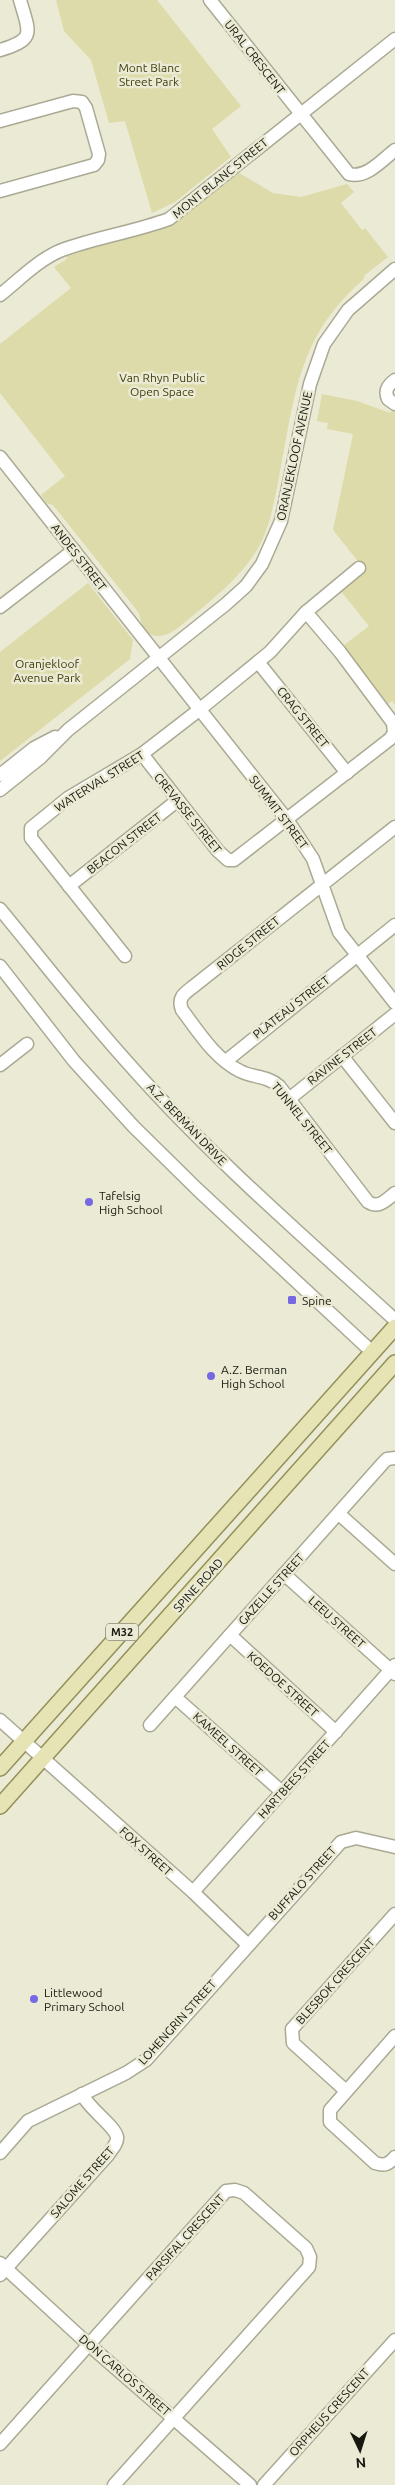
<svg xmlns="http://www.w3.org/2000/svg" width="395" height="2485" font-family="Ubuntu,sans-serif">
<style>
.green{fill:#dddba9}
.lines{fill:none;stroke-linecap:round;stroke-linejoin:round}
.minor-casing{stroke:#aaa994;stroke-width:15}
.major-casing{stroke:#94905a;stroke-width:18}
.minor{stroke:#fff;stroke-width:12}
.major{stroke:#e6e3b4;stroke-width:15}
.poi-dot{fill:#7668e3;stroke:#ebead4;stroke-width:2}
.labels{text-anchor:middle;dominant-baseline:central;stroke-width:5;stroke-linejoin:round;paint-order:stroke}
.shield{fill:#ebead4;stroke:#57574b;stroke-width:1}
.shield-label{font-size:11px;font-weight:bold;fill:#181810}
.street-label{font-size:12px;fill:#181810;stroke:#ebead4}
.park-label{font-size:12px;fill:#423e0e;stroke:#ebead4}
.poi-label{font-size:12px;fill:#181810;stroke:#ebead4;text-anchor:start}
</style>
<rect width="100%" height="100%" fill="#ebead4"/>
<g class="green">
<path d="M56 0H157L241 106 212 129 231 157 175 202 152 213 125 121 109 123 91 60 64 31Z"/>
<path d="M239 173 273 193 301 197 347 184 354 192 341 203 362 230 365 228 388 257 365 275 363 280C297 337 295 397 279 477 274 502 270 528 257 550 238 581 207 604 179 627 160 642 143 639 139 613L53 505 46 503 41 495 65 476 0 393V344L71 288 54 267 67 259 66 256 175 221Z"/>
<path d="M322 394 357 401 390 413 393 409 395 410V705L392 701 388 704 343 646 369 626 340 590 365 570 333 530 353 434 327 429 328 423 317 421Z"/>
<path d="M88 583 133 640 130 659 0 761V652Z"/>
</g>
<g class="lines">
<g class="minor-casing">
<g id="minor">
<path d="M210 0 349 174C366 179 382 160 395 150"/>
<path d="M0 50C37 39 29 32 20 0"/>
<path d="M0 121 73 101 82 102 86 108 99 154 98 160 94 165 0 191"/>
<path d="M0 295C19 280 39 259 62 250 97 237 134 232 169 219L395 39"/>
<path d="M395 380C388 385 384 390 388 399L395 404"/>
<path d="M0 457 288 821 313 859 339 932 395 1003"/>
<path d="M0 607 74 550"/>
<path d="M258 662 347 773"/>
<path d="M142 754 218 851 228 860H234L390 739 394 733 393 723 340 652 306 612"/>
<path d="M0 775 34 748 55 737"/>
<path d="M0 790 40 758 68 730 226 604 246 586 262 564 281 521 310 384 324 344 348 310 395 269"/>
<path d="M395 827 194 986C185 993 177 997 182 1010 198 1031 215 1059 240 1071 253 1078 266 1075 279 1086L368 1202C379 1209 386 1200 395 1193"/>
<path d="M69 886 178 800"/>
<path d="M0 909C42 960 83 1013 128 1063 210 1156 304 1237 395 1320"/>
<path d="M125 956 31 838V828L68 798 142 754 199 710 270 652 306 612 359 568"/>
<path d="M0 966 74 1061 133 1126 197 1189 371 1351"/>
<path d="M342 1056 395 1123"/>
<path d="M226 1061 395 925"/>
<path d="M0 1065 27 1044"/>
<path d="M289 1099 395 1014"/>
<path d="M339 1514 395 1564"/>
<path d="M284 1574 395 1674"/>
<path d="M230 1635 336 1732"/>
<path d="M175 1697 282 1792"/>
<path d="M0 1720 193 1892 247 1944"/>
<path d="M150 1725 383 1463 387 1459 395 1458"/>
<path d="M193 1892 395 1665"/>
<path d="M395 2036 330 2110V2122L375 2163C384 2166 388 2165 395 2157"/>
<path d="M346 2091 293 2043 292 2029 395 1914"/>
<path d="M0 2153 28 2121 126 2073 146 2060 341 1842 356 1838 395 1847"/>
<path d="M0 2263 88 2344 250 2485"/>
<path d="M0 2275 108 2155C111 2150 118 2143 117 2137 115 2126 89 2109 82 2094"/>
<path d="M0 2444 226 2191 235 2190 244 2193 306 2248 310 2257 309 2267 114 2485"/>
<path d="M264 2485 395 2340"/>
</g>
</g>
<g class="major-casing">
<g id="major">
<path d="M0 1768 395 1327"/>
<path d="M0 1806 395 1363"/>
</g>
</g>
<use href="#minor" class="minor"/>
<use href="#major" class="major"/>
</g>
<g class="poi-dot">
<circle cx="89" cy="1202" r="5"/>
<rect x="287" y="1295" width="10" height="10" rx="2.5"/>
<circle cx="211" cy="1376" r="5"/>
<circle cx="34" cy="1999" r="5"/>
</g>
<g class="labels">
<rect class="shield" x="106" y="1623.5" width="32" height="17" rx="4"/>
<g class="shield-label">
<text x="122" y="1632">M32</text>
</g>
<g class="street-label">
<text transform="translate(255 57) rotate(52)">URAL CRESCENT</text>
<text transform="translate(220 178) rotate(-39)">MONT BLANC STREET</text>
<text transform="translate(294 456) rotate(-78)">ORANJEKLOOF AVENUE</text>
<text transform="translate(79 557) rotate(52)">ANDES STREET</text>
<text transform="translate(303 717) rotate(51)">CRAG STREET</text>
<text transform="translate(99 781) rotate(-32)">WATERVAL STREET</text>
<text transform="translate(279 812) rotate(53)">SUMMIT STREET</text>
<text transform="translate(188 813) rotate(51)">CREVASSE STREET</text>
<text transform="translate(124 843) rotate(-38)">BEACON STREET</text>
<text transform="translate(248 943) rotate(-39)">RIDGE STREET</text>
<text transform="translate(291 1007) rotate(-38)">PLATEAU STREET</text>
<text transform="translate(342 1056) rotate(-38)">RAVINE STREET</text>
<text transform="translate(302 1118) rotate(51)">TUNNEL STREET</text>
<text transform="translate(187 1124) rotate(46)">A.Z. BERMAN DRIVE</text>
<text transform="translate(198 1585) rotate(-48)">SPINE ROAD</text>
<text transform="translate(271 1589) rotate(-48)">GAZELLE STREET</text>
<text transform="translate(337 1622) rotate(42)">LEEU STREET</text>
<text transform="translate(283 1684) rotate(42)">KOEDOE STREET</text>
<text transform="translate(228 1744) rotate(42)">KAMEEL STREET</text>
<text transform="translate(294 1779) rotate(-48)">HARTBEES STREET</text>
<text transform="translate(146 1851) rotate(42)">FOX STREET</text>
<text transform="translate(302 1883) rotate(-48)">BUFFALO STREET</text>
<text transform="translate(335 1981) rotate(-48)">BLESBOK CRESCENT</text>
<text transform="translate(177 2022) rotate(-48)">LOHENGRIN STREET</text>
<text transform="translate(82 2182) rotate(-49)">SALOME STREET</text>
<text transform="translate(185 2237) rotate(-48)">PARSIFAL CRESCENT</text>
<text transform="translate(125 2375) rotate(41)">DON CARLOS STREET</text>
<text transform="translate(329 2412) rotate(-48)">ORPHEUS CRESCENT</text>
</g>
<g class="park-label">
<text x="149" y="67">Mont Blanc<tspan x="149" dy="14">Street Park</tspan></text>
<text x="162" y="377">Van Rhyn Public<tspan x="162" dy="14">Open Space</tspan></text>
<text x="47" y="663">Oranjekloof<tspan x="47" dy="14">Avenue Park</tspan></text>
</g>
<g class="poi-label">
<text x="99" y="1195">Tafelsig<tspan x="99" dy="14">High School</tspan></text>
<text x="302" y="1300">Spine</text>
<text x="221" y="1369">A.Z. Berman<tspan x="221" dy="14">High School</tspan></text>
<text x="44" y="1992">Littlewood<tspan x="44" dy="14">Primary School</tspan></text>
</g>
</g>
<g transform="translate(360 2450) rotate(176)" stroke="#ebead4" stroke-width="4" paint-order="stroke">
<path d="M0-4L9 19L0 12L-9 19Z" fill="#181810"/>
<text y="-8" font-size="14" font-weight="bold" text-anchor="middle" fill="#181810">N</text>
</g>
</svg>
